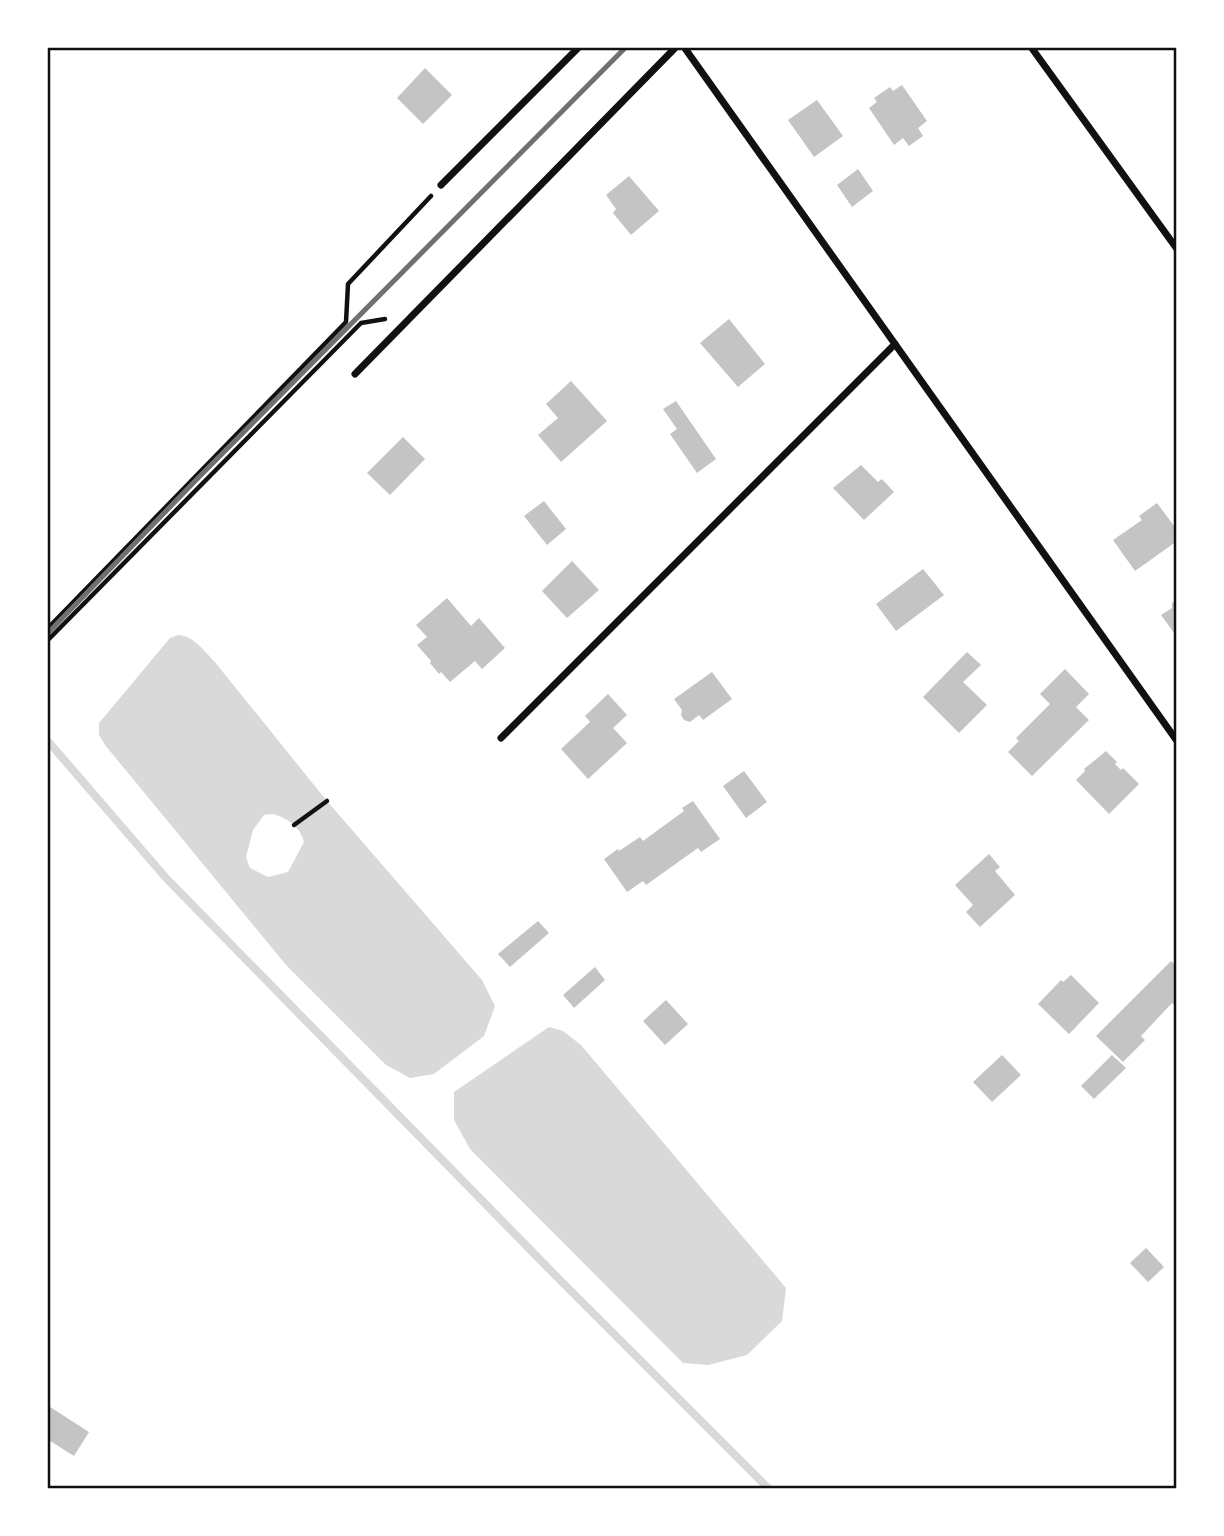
<svg xmlns="http://www.w3.org/2000/svg" width="1224" height="1536" font-family="Arial,sans-serif">
<style>
.water{fill:#d9d9d9;fill-rule:evenodd}
.lines{fill:none;stroke-linecap:round;stroke-linejoin:round}
.stream{stroke:#d9d9d9;stroke-width:8}
.building{fill:#c4c4c4}
.path{stroke:#111;stroke-width:4.5}
.minor{stroke:#111;stroke-width:7}
.rail{stroke:#707070;stroke-width:5}
.neatline{fill:none;stroke:#111;stroke-width:2.5}
</style>
<rect width="100%" height="100%" fill="#fff"/>
<g class="water">
<path d="M178 635C194 636 203 650 214 661L327 801 482 980 495 1006 484 1036 434 1074 410 1078 386 1065 286 965 105 745 99 735V723L170 638ZM273 814C288 818 300 827 304 842L288 872 268 877 250 868 246 857 253 830 264 815Z"/>
<path d="M549 1027 563 1031 581 1045 786 1288 782 1321 747 1355 708 1365 683 1363 470 1149 454 1120V1092Z"/>
</g>
<g class="lines">
<path class="stream" d="M47 740 166 878 556 1276 769 1489"/>
</g>
<g class="building">
<path d="M425 68 452 95 423 124 397 98Z"/>
<path d="M902 85 927 121 918 128 923 136 909 146 903 138 894 145 869 108 877 102 874 98 890 87 893 91Z"/>
<path d="M817 100 843 136 814 157 788 120Z"/>
<path d="M858 169 873 191 852 207 837 185Z"/>
<path d="M629 176 659 211 631 235 613 213 616 209 606 195Z"/>
<path d="M729 319 765 364 738 387 700 343Z"/>
<path d="M571 381 607 421 561 462 538 435 558 418 546 404Z"/>
<path d="M676 401 716 459 697 473 670 434 677 429 663 409Z"/>
<path d="M403 437 425 459 390 495 367 473Z"/>
<path d="M861 465 878 482 882 479 894 492 864 520 833 488Z"/>
<path d="M544 501 566 529 547 545 524 516Z"/>
<path d="M1157 503 1177 530V541L1135 571 1113 540 1142 520 1139 516Z"/>
<path d="M572 561 599 590 567 618 542 591Z"/>
<path d="M923 569 944 595 896 631 876 604Z"/>
<path d="M447 598 471 626 479 618 505 648 482 669 475 661 450 682 441 672 439 674 430 663 431 661 417 645 427 637 416 625Z"/>
<path d="M1177 599V637L1161 615 1172 608V603Z"/>
<path d="M967 652 981 665 963 682 987 705 959 733 923 697Z"/>
<path d="M1065 669 1089 694 1076 707 1089 720 1032 776 1008 752 1019 741 1016 738 1050 704 1040 694Z"/>
<path d="M712 672 732 699 703 720 699 715 690 722 684 720 681 715 682 710 674 699Z"/>
<path d="M608 694 627 715 613 728 627 743 588 779 561 749 590 722 585 716Z"/>
<path d="M1106 751 1117 762 1115 764 1121 770 1123 768 1139 784 1109 814 1076 780 1085 771 1084 769Z"/>
<path d="M744 771 767 802 746 818 723 786Z"/>
<path d="M693 801 720 839 701 852 698 848 646 885 643 881 627 892 604 859 618 849 619 851 640 837 643 841 684 811 682 808Z"/>
<path d="M989 854 1000 867 995 871 1015 895 980 927 966 912 973 905 955 885Z"/>
<path d="M538 921 549 933 510 967 498 954Z"/>
<path d="M1171 961 1177 967V1007L1172 1003 1141 1036 1145 1040 1123 1062 1096 1036Z"/>
<path d="M595 967 605 980 574 1008 563 995Z"/>
<path d="M1071 975 1099 1003 1069 1034 1038 1004 1061 980 1063 982Z"/>
<path d="M666 1000 688 1024 665 1045 643 1021Z"/>
<path d="M1002 1055 1021 1075 992 1102 973 1082Z"/>
<path d="M1112 1055 1126 1068 1094 1099 1081 1086Z"/>
<path d="M1146 1248 1164 1267 1148 1282 1130 1263Z"/>
<path d="M47 1405 89 1432 74 1456 47 1439Z"/>
</g>
<g class="lines">
<g class="path">
<path d="M47 629 346 322 348 284 431 196"/>
<path d="M47 641 361 323 385 319"/>
<path d="M294 825 327 801"/>
</g>
<g class="minor">
<path d="M684 47 1177 741"/>
<path d="M1031 47 1177 249"/>
<path d="M441 185 579 47"/>
<path d="M355 374 676 47"/>
<path d="M501 738 895 344"/>
</g>
<path class="rail" d="M47 634 198 478 626 47"/>
</g>
<rect width="1224" height="1536" fill="none" stroke="#ffffff" stroke-width="98"/>
<rect x="49" y="49" width="1126" height="1438" class="neatline"/>
</svg>
